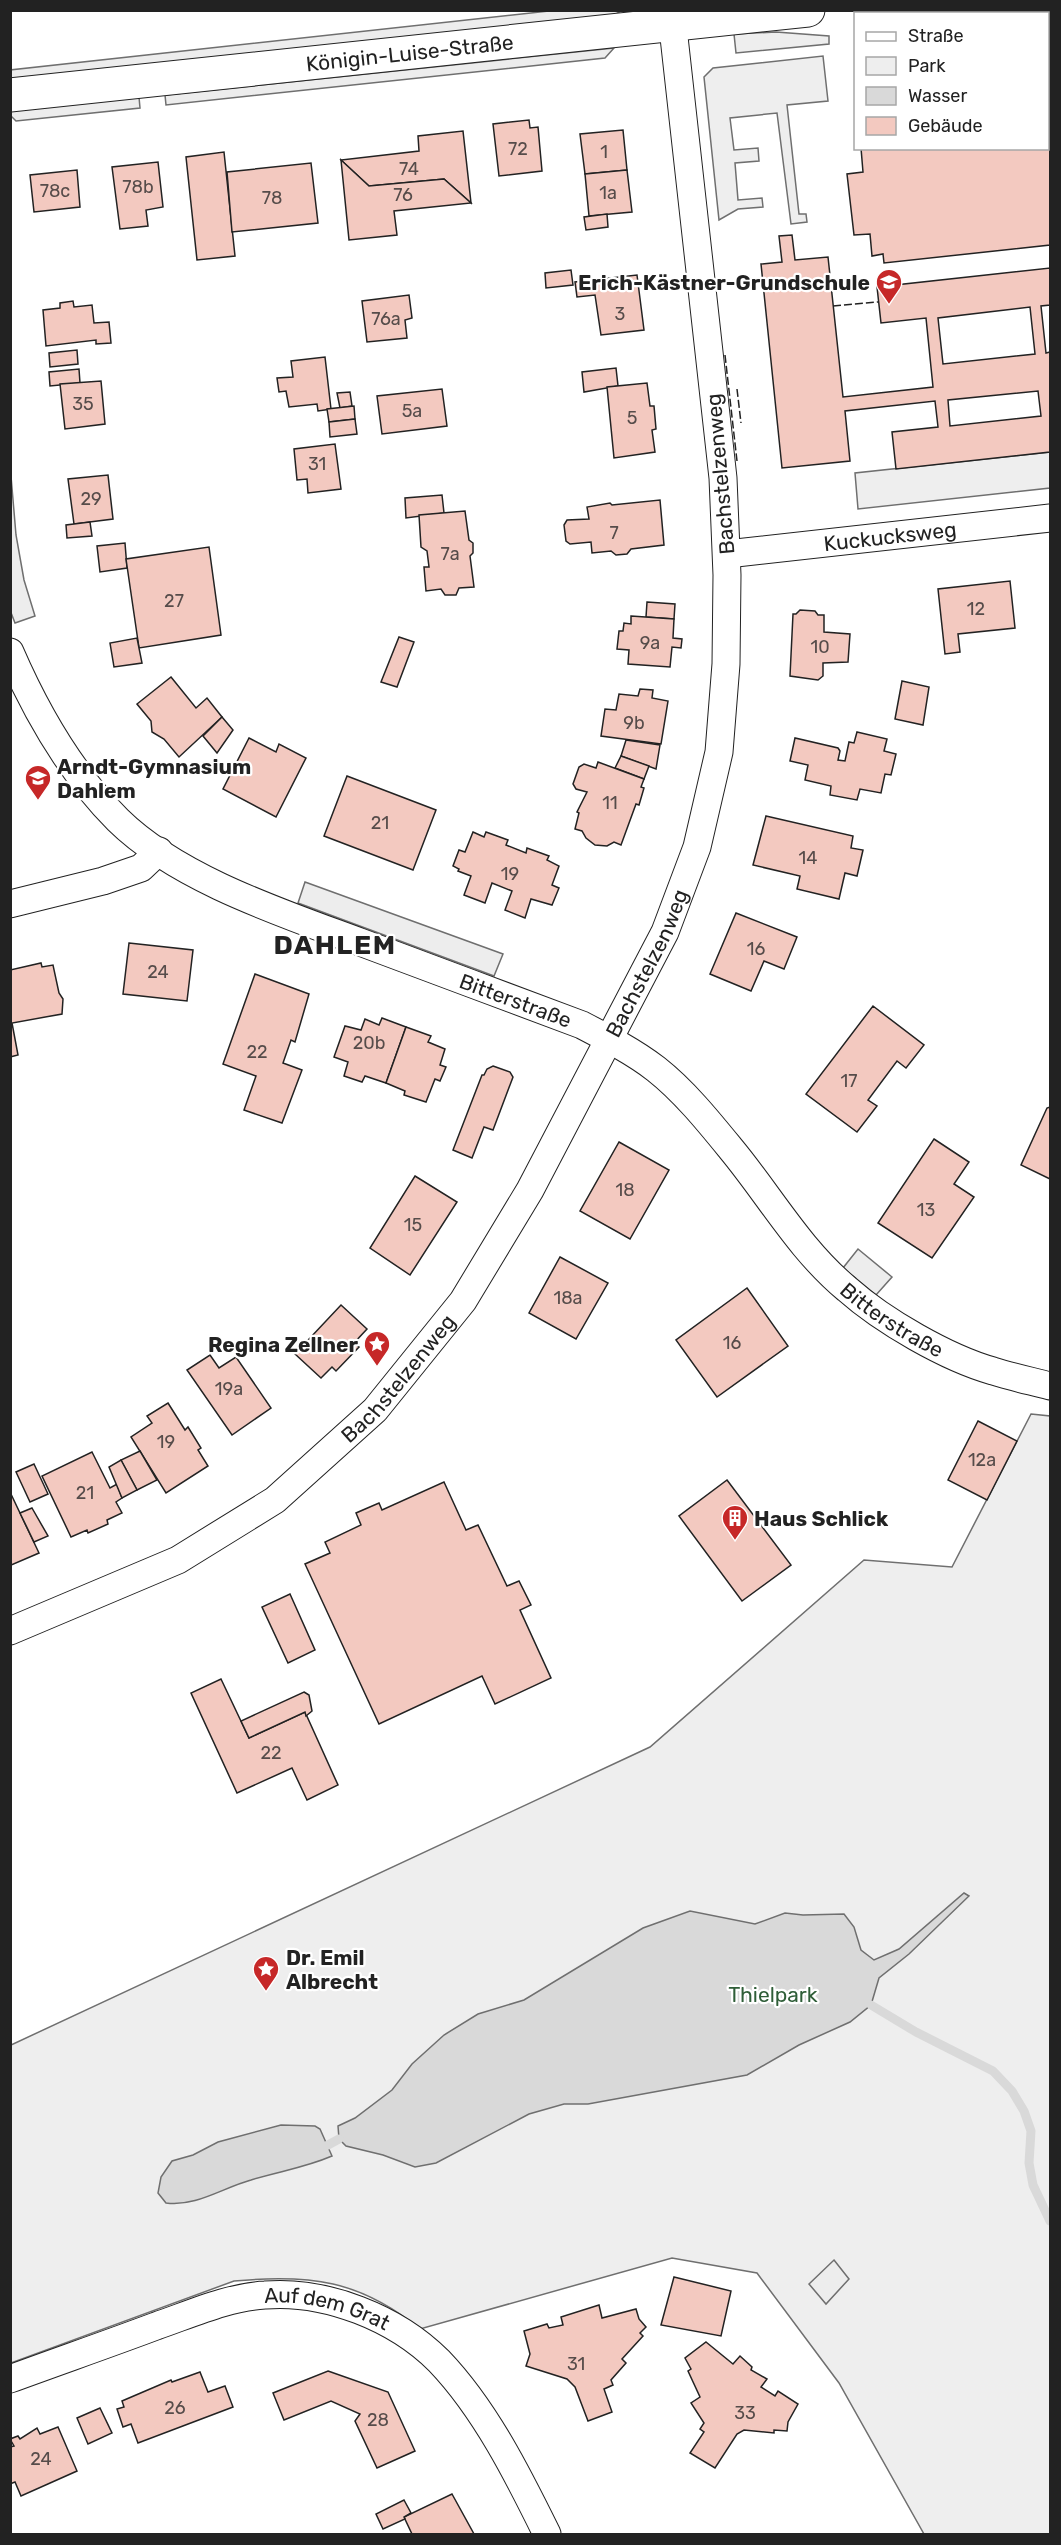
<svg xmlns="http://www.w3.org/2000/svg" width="1061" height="2545" font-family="Rubik,sans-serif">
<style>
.green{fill:#eee;stroke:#6f6f6f;stroke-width:1.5}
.parking{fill:#ededed;stroke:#6f6f6f;stroke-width:1.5}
.water{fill:#d9d9d9;stroke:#6f6f6f;stroke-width:1.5}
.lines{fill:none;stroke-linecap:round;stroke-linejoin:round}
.stream{stroke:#d9d9d9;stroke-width:9}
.building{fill:#f3c9c0;stroke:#222;stroke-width:1.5;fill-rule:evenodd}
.minor-casing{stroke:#222;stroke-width:29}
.secondary-casing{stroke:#222;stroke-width:35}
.minor{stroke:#fff;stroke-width:27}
.secondary{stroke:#fff;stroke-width:33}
.fence{stroke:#222;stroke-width:1.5;stroke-dasharray:8 3;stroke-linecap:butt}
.labels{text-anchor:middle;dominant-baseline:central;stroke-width:4.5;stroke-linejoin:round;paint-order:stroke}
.number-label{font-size:18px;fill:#564c4a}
.street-label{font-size:21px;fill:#222;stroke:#fff}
.poi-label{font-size:21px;font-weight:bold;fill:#222;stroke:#fff;text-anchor:start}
.park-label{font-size:21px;fill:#2f5e38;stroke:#fff}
.district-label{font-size:27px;font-weight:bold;letter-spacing:1.5px;fill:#222;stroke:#fff}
</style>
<rect width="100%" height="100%" fill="#fff"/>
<g class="green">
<path d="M990 10 1050 11V20L1048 21V14H982Z"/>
<path d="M776 32 829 36V44L736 53 734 34Z"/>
<path d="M823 56 828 101 787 105 799 214H806L807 222 791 224 777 113 730 118 734 150 758 148 759 161 735 163 738 200 762 198 763 207 738 209 719 220 704 77 713 68Z"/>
<path d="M1050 452V488L858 509 855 473Z"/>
<path d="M1031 1414 1050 1416V2534H924L839 2383 757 2273 672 2258 420 2329C360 2280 310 2274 234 2281L11 2363V2045L650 1747 864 1560 952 1567Z"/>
</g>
<g class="parking">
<path d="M549 11H616L621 14 11 80 10 70Z"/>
<path d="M614 48 605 58 166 105 165 95Z"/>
<path d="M139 97 140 108 16 121 11 116 10 111Z"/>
<path d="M11 476 16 535 24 580 35 616 15 623 10 610Z"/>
<path d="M305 882 503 954 494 976 298 903Z"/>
<path d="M858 1249 892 1277 876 1295 843 1268Z"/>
<path d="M834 2260 849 2279 826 2304 809 2284Z"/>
</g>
<g class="water">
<path d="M964 1893 969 1896 909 1954 879 1978 871 2005 850 2022 799 2045 747 2075 588 2104H564L529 2114 436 2163 415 2167 383 2155 346 2146 339 2139 338 2126 355 2118 392 2090 412 2064 444 2035 478 2014 524 2000 643 1928 690 1911 755 1924 785 1913 803 1915 844 1914 854 1927 861 1950 874 1960 899 1949Z"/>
<path d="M281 2125 315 2126 320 2129 332 2156C304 2168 280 2171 251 2180 222 2188 196 2207 166 2203L158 2193 161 2177 172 2161 193 2155 218 2142Z"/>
</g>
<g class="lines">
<g class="stream">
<path d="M871 2005 916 2032 993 2071 1012 2091 1024 2111 1031 2131 1029 2163 1033 2185 1050 2221"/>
<path d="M328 2145 339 2139"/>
</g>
</g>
<g class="building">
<path d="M1048 66H1050V245L884 263 883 254 872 256 870 234 854 235 847 174 863 172 861 148H1048Z"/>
<path d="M529 120 530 128 538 127 542 171 499 176 493 124Z"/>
<path d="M623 130 627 170 585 174 580 134Z"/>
<path d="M463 131 471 203 444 179 369 186 341 160 419 151 418 136Z"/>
<path d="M224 152 235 256 197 260 186 157Z"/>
<path d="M341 160 369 186 444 179 471 203 394 211 397 235 349 240Z"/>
<path d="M158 162 163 207 146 210 148 226 120 229 112 167Z"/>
<path d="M311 163 318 223 232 232 227 172Z"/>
<path d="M77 170 80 207 34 212 30 175Z"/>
<path d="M627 170 632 212 589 216 585 174Z"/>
<path d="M607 214 608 227 586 230 584 217Z"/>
<path d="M792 235 795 260 828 257 843 397 933 387 926 318 881 323 877 287 1050 268V305L1041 306 1046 353 1050 352V452L896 469 892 432 938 427 935 401 845 411 850 461 782 468 761 264 782 262 779 236ZM1030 307 1035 354 943 364 938 318ZM1038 391 1041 416 950 426 948 400Z"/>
<path d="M571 270 573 285 546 288 545 273Z"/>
<path d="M637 275 644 330 601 335 595 295 577 297 575 282Z"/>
<path d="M409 295 412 318 405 320 407 338 367 342 362 301Z"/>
<path d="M73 301 74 307 92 305 94 323 109 322 111 343 96 344V340L46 346 43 310 60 308V303Z"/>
<path d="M77 350 78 364 50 367 49 353Z"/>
<path d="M325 357 331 409 318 411 317 404 289 407 286 391 279 392 277 378 293 377 291 361Z"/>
<path d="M616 368 618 386 584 392 582 372Z"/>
<path d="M79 369 80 383 50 386 49 372Z"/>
<path d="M101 381 105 424 65 429 60 384Z"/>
<path d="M647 383 650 406H654L656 429 652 430 655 452 614 458 607 387Z"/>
<path d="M442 389 447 426 382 434 377 396Z"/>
<path d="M350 392 352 406 340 408 337 393Z"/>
<path d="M354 406 355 419 329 422 327 409Z"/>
<path d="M355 419 357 434 330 437 329 422Z"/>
<path d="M335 444 341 489 308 493 307 479 297 480 294 449Z"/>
<path d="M108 475 113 519 74 524 68 479Z"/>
<path d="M442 495 444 513 406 518 405 498Z"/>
<path d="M660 500 664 545 631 549 627 554 616 555 611 551 592 553 591 542 570 544 566 541 564 525 567 520 589 519 587 507 610 503 612 505Z"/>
<path d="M465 511 469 540 473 543V553L470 556 474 587 459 588 456 595H445L441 589 426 591 424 567H429L427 551 421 547 419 515Z"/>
<path d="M90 522 92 536 67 538 66 525Z"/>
<path d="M125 543 127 568 100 572 97 546Z"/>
<path d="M209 547 221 635 139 648 126 559Z"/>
<path d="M1010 581 1015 628 958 634 960 652 945 654 938 589Z"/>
<path d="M647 602 675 604 674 619 646 617Z"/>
<path d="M800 610 815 611 818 615H824V632L850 634 848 662 823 663V676L818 680 790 676 793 614H796Z"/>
<path d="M631 616 674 619 673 638 682 639 681 648 672 647 670 667 628 664 629 650 617 649 619 631H623L624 623 631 624Z"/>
<path d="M399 637 414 642 397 687 381 682Z"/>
<path d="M137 638 142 663 114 667 110 643Z"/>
<path d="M171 677 196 708 207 698 222 717 179 757 164 739 152 732 151 721 137 704Z"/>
<path d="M902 681 929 687 923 725 895 719Z"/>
<path d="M640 689 653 690 652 698 668 701 661 744 601 736 605 709 616 710 619 694 638 696Z"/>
<path d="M222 717 233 730 217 753 203 736Z"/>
<path d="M857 732 887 739 884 751 896 754 891 775 885 774 881 793 860 789 857 800 830 795 831 786 805 780 808 765 790 761 795 738 838 748 840 751 838 760 845 761 849 742 854 743Z"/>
<path d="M249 738 276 752 279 744 306 758 276 817 223 789Z"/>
<path d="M626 740 660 745 656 769 621 756Z"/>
<path d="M621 756 649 766 644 779 615 768Z"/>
<path d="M598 762 644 779 641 787 644 788 639 805 636 804 621 845 614 842 607 846 595 845 586 838 582 831 575 829 579 813 577 812 587 792 576 789 573 784 579 767 584 764 596 768Z"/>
<path d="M347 776 436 810 413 870 324 836Z"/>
<path d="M766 816 853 836 851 848 863 850 857 876 845 873 839 899 797 889 800 876 753 865Z"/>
<path d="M473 832 484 837 486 832 508 840 506 845 526 853 527 848 549 856 547 860 559 866 552 885 559 888 552 905 531 899 525 918 505 910 512 891 492 883 485 903 464 895 471 876 458 871 459 869 453 866 459 850 465 852Z"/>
<path d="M736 913 797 937 784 969 764 961 751 991 710 974Z"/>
<path d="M129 943 193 950 187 1001 123 994Z"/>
<path d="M41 963 42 967 53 965 59 993 63 999 62 1014 12 1023 18 1055 10 1057V970Z"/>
<path d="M255 974 309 994 295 1042 291 1040 283 1063 302 1070 282 1123 244 1110 256 1076 223 1064Z"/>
<path d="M873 1006 924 1045 906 1068 897 1061 868 1100 877 1106 857 1132 806 1094Z"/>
<path d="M382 1018 406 1027 386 1083 365 1076 362 1082 344 1076 348 1062 334 1057 345 1026 361 1030 365 1019 379 1025Z"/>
<path d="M406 1027 431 1036 428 1042 445 1049 440 1065 446 1067 440 1081 435 1079 426 1102 404 1095 405 1091 386 1083Z"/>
<path d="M493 1066 510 1072 513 1077 493 1130 484 1127 472 1158 453 1150 482 1075H484L487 1069Z"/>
<path d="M1050 1107V1179L1021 1165 1047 1108Z"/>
<path d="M934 1139 969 1162 954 1184 974 1197 932 1258 878 1223Z"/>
<path d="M619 1142 669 1170 630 1239 580 1211Z"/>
<path d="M415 1176 457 1202 410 1275 370 1248Z"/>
<path d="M560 1257 608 1283 576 1339 529 1313Z"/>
<path d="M747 1288 788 1346 717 1397 676 1340Z"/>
<path d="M341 1305 367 1329 354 1343 359 1347 336 1371 332 1367 321 1378 295 1354Z"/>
<path d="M210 1355 219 1368 236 1357 271 1408 232 1435 187 1370Z"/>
<path d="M168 1403 185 1430 188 1427 201 1448 198 1450 208 1466 166 1493 131 1437 152 1423 147 1416Z"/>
<path d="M978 1421 1017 1441 987 1500 948 1480Z"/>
<path d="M140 1451 157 1480 137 1490 121 1460Z"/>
<path d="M92 1452 110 1488 117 1484 122 1498 116 1502 122 1513 107 1520 108 1524 88 1533 87 1530 71 1537 42 1476Z"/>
<path d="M121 1460 137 1490 122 1498 109 1467Z"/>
<path d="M34 1464 48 1494 30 1502 16 1472Z"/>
<path d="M727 1480 791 1565 742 1601 679 1516Z"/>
<path d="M444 1482 466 1530 478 1525 507 1586 519 1581 531 1605 520 1610 551 1678 495 1704 482 1676 379 1724 305 1564 330 1553 325 1542 361 1525 356 1513 379 1503 382 1510Z"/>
<path d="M10 1492 39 1553 11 1565 10 1568Z"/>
<path d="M32 1508 48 1536 34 1542 20 1513Z"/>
<path d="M290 1594 315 1650 288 1663 262 1607Z"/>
<path d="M221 1679 249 1738 305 1712 338 1785 307 1800 292 1768 237 1793 191 1693Z"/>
<path d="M304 1692 309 1695 312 1711 306 1716 305 1712 249 1738 241 1721Z"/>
<path d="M674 2277 731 2291 721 2336 661 2325Z"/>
<path d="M599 2305 602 2318 636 2309 639 2319 646 2327 640 2333 643 2336 622 2359 626 2363 611 2380 613 2385 604 2389 612 2412 588 2421 575 2387 567 2379 526 2366 530 2354 524 2331 547 2324 549 2328 563 2325 561 2317Z"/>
<path d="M706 2342 733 2364 740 2356 752 2367 751 2370 767 2379 761 2387 775 2396 778 2391 798 2404 788 2422 787 2431 774 2430V2433L744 2430 737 2434 715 2468 690 2453 704 2432 700 2429 704 2423 691 2403 700 2397 688 2371 691 2369 685 2358Z"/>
<path d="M328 2371 388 2392 415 2451 377 2468 355 2421 360 2414 331 2401 284 2420 273 2393Z"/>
<path d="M200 2372 208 2392 225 2386 233 2407 138 2443 131 2424 123 2427 117 2409 124 2407 122 2401 171 2380 172 2382Z"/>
<path d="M100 2408 112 2433 88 2444 77 2418Z"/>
<path d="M58 2427 77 2471 21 2496 15 2482 10 2484V2447L14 2446 10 2439 18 2436 20 2439 37 2428 40 2434Z"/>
<path d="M452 2494 474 2534H412L404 2517Z"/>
<path d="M404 2500 411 2513 404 2517 405 2519 383 2529 376 2514Z"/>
</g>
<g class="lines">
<g class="minor-casing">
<g id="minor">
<path id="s1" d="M727 554 1050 518"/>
<path id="s2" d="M10 652C36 712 71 773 118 820 178 879 282 913 360 942 434 970 508 997 582 1025 607 1038 634 1052 656 1069 684 1091 709 1122 731 1149 770 1196 799 1249 847 1289 883 1321 947 1358 993 1371 1012 1377 1031 1381 1050 1386"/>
<path d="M10 904 103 881 141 868 159 851"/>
<path id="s3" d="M10 1631 178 1560 275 1500 375 1410 463 1301 530 1190 665 932 697 847 719 752 726 664 727 575 723 478 671 10"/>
<path id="s4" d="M10 2379C59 2361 108 2344 156 2326 191 2314 228 2297 265 2295 326 2290 396 2318 439 2361 485 2409 518 2475 547 2534"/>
</g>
</g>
<g class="secondary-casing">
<g id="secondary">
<path id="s5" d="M10 95 808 10"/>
</g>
</g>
<use href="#minor" class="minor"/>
<use href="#secondary" class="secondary"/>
<g class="fence">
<path d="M833 306 878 302"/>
<path d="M725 355 737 461"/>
<path d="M737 389 741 423"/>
</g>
</g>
<defs>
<g id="school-pin" transform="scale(1.35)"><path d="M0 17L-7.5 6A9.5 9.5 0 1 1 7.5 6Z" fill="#c62828" stroke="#fff"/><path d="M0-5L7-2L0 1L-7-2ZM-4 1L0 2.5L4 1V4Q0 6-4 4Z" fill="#fff"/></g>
<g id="sight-pin" transform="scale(1.35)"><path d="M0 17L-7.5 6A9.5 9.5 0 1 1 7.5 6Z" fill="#c62828" stroke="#fff"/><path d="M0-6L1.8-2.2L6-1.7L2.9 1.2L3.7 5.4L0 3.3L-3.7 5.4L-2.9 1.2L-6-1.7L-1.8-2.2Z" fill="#fff"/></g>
<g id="building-pin" transform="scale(1.35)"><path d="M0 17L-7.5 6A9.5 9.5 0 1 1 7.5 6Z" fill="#c62828" stroke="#fff"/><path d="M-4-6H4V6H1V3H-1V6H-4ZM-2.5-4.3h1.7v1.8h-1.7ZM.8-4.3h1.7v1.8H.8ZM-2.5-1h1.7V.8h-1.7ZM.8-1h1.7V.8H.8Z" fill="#fff"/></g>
</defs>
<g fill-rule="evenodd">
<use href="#school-pin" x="889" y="282"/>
<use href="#school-pin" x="38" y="778"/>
<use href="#sight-pin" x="377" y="1344"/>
<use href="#building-pin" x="735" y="1518"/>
<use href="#sight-pin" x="266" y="1969"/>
</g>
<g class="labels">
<g class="number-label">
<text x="518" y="149">72</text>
<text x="604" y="152">1</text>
<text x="409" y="169">74</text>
<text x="138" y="187">78b</text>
<text x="55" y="191">78c</text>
<text x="608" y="193">1a</text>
<text x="403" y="195">76</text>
<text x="272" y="198">78</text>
<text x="620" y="314">3</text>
<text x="386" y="319">76a</text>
<text x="83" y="404">35</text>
<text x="412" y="411">5a</text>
<text x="632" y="418">5</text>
<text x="317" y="464">31</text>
<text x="91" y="499">29</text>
<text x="614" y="533">7</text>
<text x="450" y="554">7a</text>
<text x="174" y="601">27</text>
<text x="976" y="609">12</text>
<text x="650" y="643">9a</text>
<text x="820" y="647">10</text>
<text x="634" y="723">9b</text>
<text x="610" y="803">11</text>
<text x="380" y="823">21</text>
<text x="808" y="858">14</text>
<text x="510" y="874">19</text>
<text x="756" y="949">16</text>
<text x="158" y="972">24</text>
<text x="369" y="1043">20b</text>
<text x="257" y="1052">22</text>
<text x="849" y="1081">17</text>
<text x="625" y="1190">18</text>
<text x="926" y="1210">13</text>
<text x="413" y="1225">15</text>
<text x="568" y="1298">18a</text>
<text x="732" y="1343">16</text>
<text x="229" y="1389">19a</text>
<text x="166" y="1442">19</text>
<text x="982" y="1460">12a</text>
<text x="85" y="1493">21</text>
<text x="271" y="1753">22</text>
<text x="576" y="2364">31</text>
<text x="175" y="2408">26</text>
<text x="745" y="2413">33</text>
<text x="378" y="2420">28</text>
<text x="41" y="2459">24</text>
</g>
<g class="street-label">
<text stroke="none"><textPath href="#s5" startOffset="402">Königin-Luise-Straße</textPath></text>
<text transform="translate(720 474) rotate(-95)">Bachstelzenweg</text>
<text stroke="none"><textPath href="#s1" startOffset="164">Kuckucksweg</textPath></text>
<text stroke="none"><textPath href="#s3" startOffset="956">Bachstelzenweg</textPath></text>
<text stroke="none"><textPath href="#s2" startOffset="640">Bitterstraße</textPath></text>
<text stroke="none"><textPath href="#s2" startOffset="1144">Bitterstraße</textPath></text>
<text stroke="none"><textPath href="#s3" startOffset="470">Bachstelzenweg</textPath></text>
<text stroke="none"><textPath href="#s4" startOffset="333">Auf dem Grat</textPath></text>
</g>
<g class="poi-label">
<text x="870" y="282" text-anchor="end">Erich-Kästner-Grundschule</text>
<text x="57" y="766">Arndt-Gymnasium<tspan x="57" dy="24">Dahlem</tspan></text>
<text x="358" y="1344" text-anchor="end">Regina Zellner</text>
<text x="754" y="1518">Haus Schlick</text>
<text x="286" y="1957">Dr. Emil<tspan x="286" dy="24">Albrecht</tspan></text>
</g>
<g class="park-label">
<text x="773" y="1994">Thielpark</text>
</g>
<g class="district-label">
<text x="335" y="945">DAHLEM</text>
</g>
</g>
<rect width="1061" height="2545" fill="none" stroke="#222222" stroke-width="24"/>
<rect x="854" y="12" width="195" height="138" fill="#ffffff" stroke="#a7a7a7" stroke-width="1.5"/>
<rect x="866" y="32" width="30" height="9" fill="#ffffff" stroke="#a7a7a7" stroke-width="1.5"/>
<text x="908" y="42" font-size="18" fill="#222222">Straße</text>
<rect x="866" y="57" width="30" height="18" fill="#eeeeee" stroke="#a7a7a7" stroke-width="1.5"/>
<text x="908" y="72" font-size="18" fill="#222222">Park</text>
<rect x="866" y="87" width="30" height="18" fill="#d9d9d9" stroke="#a7a7a7" stroke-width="1.5"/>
<text x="908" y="102" font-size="18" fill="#222222">Wasser</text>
<rect x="866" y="117" width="30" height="18" fill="#f3c9c0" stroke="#a7a7a7" stroke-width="1.5"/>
<text x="908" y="132" font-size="18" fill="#222222">Gebäude</text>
</svg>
